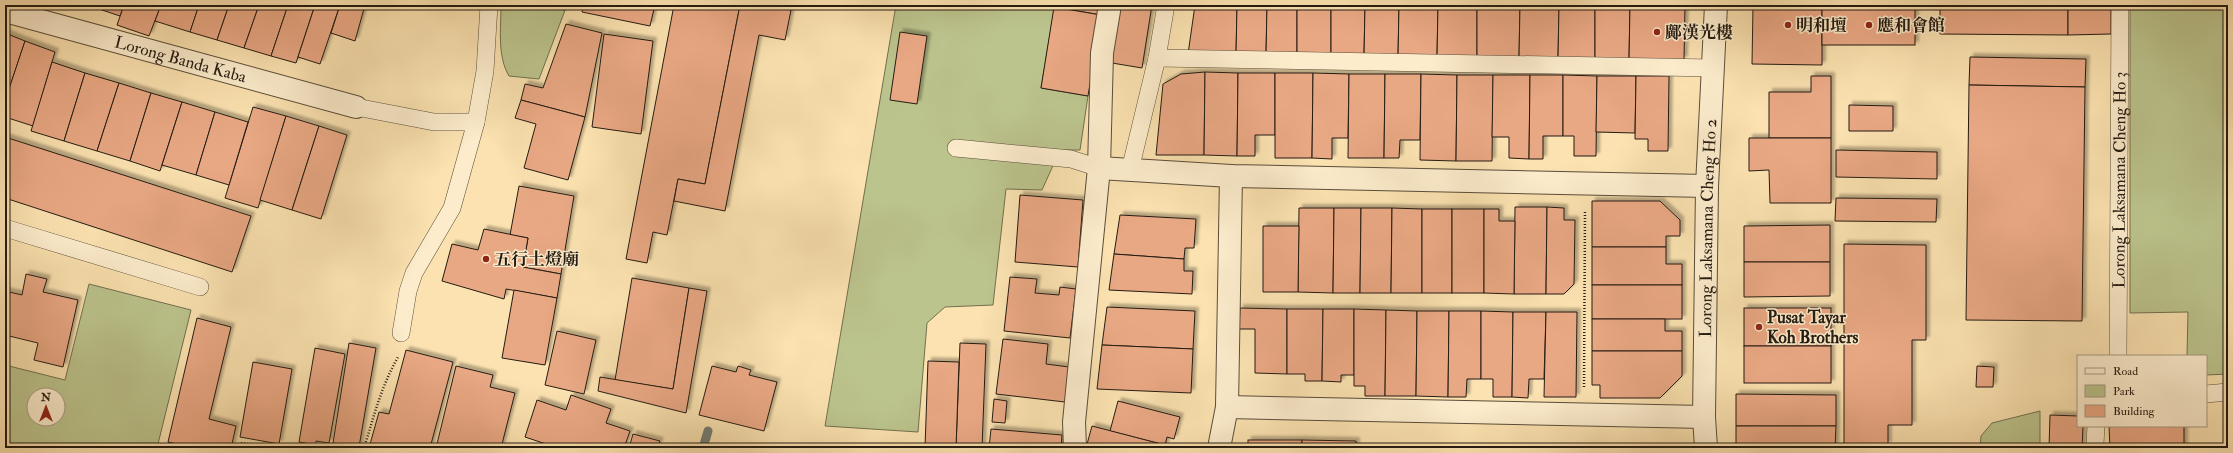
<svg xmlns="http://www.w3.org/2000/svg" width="2233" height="453" font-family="'IM FELL Double Pica','Noto Serif SC',serif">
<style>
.green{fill:#bcc48d;stroke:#70704f;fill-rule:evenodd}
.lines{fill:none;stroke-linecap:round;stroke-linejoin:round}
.stream{stroke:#707c74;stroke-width:9}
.building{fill:#e9a884;stroke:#241b11;filter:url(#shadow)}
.lane-casing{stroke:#5a4d39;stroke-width:18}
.street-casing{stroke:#5a4d39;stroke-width:24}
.path{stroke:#241b11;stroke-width:2.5;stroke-dasharray:1 2;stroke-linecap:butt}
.lane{stroke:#fceccc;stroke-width:17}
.street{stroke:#fceccc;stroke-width:22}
.poi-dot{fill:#8f2418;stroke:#fceccc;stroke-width:1.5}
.labels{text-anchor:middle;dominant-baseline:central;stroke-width:3;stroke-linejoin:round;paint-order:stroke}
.poi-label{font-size:17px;font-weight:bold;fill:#241b11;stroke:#fceccc;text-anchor:start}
.street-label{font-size:17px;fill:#241b11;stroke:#fceccc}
</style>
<defs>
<filter id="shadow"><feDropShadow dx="3.5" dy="-3.5" stdDeviation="1" flood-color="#0004"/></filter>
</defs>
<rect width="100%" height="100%" fill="#fbe2b0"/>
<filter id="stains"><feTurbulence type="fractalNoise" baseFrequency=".005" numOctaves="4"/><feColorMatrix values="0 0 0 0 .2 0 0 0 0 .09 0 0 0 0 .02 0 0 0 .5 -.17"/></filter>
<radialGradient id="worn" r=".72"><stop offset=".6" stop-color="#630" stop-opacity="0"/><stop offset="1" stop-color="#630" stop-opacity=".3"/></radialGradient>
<g class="green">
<path d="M501 5H567L539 79 509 76C497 56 501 28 501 5Z"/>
<path d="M896 5H1055L1041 88 1088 96 1080 150H1060L1042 190 1006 189 993 305 945 307 927 323 918 432 825 426Z"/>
<path d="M2130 5H2228V374L2206 375V356H2187L2188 312 2130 313Z"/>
<path d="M89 284 191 310 157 448H5V365L65 380ZM34 395H58V419H34Z"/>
<path d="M2040 411V448H1980L1981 436 1992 423Z"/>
</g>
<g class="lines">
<path class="stream" d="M703 448 708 431"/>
</g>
<g class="building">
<path d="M87 5H124L120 16Z"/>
<path d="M124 5H161L149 36 117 25Z"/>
<path d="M161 5H199L190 32 155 21Z"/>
<path d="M199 5H229L217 40 190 32Z"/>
<path d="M229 5H259L244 48 217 40Z"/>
<path d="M259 5H288L271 56 244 48Z"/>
<path d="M288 5H315L296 63 271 56Z"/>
<path d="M315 5H340L320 64 298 57Z"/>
<path d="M340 5H365L355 41 331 33Z"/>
<path d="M544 5H565L564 10Z"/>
<path d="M583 5H655L650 26 582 12Z"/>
<path d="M674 5H740L705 184 678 179 667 235 653 232 647 263 626 259Z"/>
<path d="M740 5H766L791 10 785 40 759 35 725 211 674 201 678 179 705 184Z"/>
<path d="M1055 5H1103L1101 15 1054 7Z"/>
<path d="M1116 5H1152L1142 68 1106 62Z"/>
<path d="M1195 5H1237L1236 55 1188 54Z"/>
<path d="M1237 5H1267L1266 55H1236Z"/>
<path d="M1267 5H1297V55H1266Z"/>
<path d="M1297 5H1331V56L1297 55Z"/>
<path d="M1331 5H1365L1364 56H1331Z"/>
<path d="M1365 5H1399L1398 57 1364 56Z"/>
<path d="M1399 5H1438L1437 57H1398Z"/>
<path d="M1438 5H1477V58L1437 57Z"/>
<path d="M1477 5H1520L1519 58H1477Z"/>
<path d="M1520 5H1559L1558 59 1519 58Z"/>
<path d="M1559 5H1595V59H1558Z"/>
<path d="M1595 5H1630L1629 60 1595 59Z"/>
<path d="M1630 5H1685L1684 60H1629Z"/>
<path d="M1753 5H1822V65L1752 64Z"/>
<rect x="1822" y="5" width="93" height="40"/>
<path d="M1940 5H2068V35L1940 34Z"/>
<path d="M2068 5H2111V34L2068 35Z"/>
<path d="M1054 7 1101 15 1088 96 1041 88Z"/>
<path d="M566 24 602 33 585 117 521 100 525 84 543 88Z"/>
<path d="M900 32 927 36 917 104 890 100Z"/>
<path d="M5 33 25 41 5 101Z"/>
<path d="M604 34 653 41 641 134 592 127Z"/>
<path d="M25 41 55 52 33 126 5 117V101Z"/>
<path d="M1970 57 2086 59 2085 87 1969 85Z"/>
<path d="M52 62 85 73 64 141 31 131Z"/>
<path d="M1205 72 1204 155H1156L1163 84 1181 74Z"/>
<path d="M1205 72 1238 73 1237 156 1204 155Z"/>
<path d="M85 73 119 83 97 151 64 141Z"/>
<path d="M1238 73H1275V135H1255V156H1237Z"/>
<path d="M1275 73H1313L1312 158H1275Z"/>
<path d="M1313 73 1349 74 1348 138H1332V159L1312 158Z"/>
<path d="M1349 74H1385L1384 158H1348Z"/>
<path d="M1385 74H1421L1420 140H1400L1399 158H1384Z"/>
<path d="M1421 74 1457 75 1456 161 1420 160Z"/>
<path d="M1457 75H1493L1492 161H1456Z"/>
<path d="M1493 75H1530L1529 159 1509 158V137H1492Z"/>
<path d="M1530 75H1563V136H1543V159H1529Z"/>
<path d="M1563 75 1597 76 1596 156H1574V136H1563Z"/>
<path d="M1597 76H1636L1635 133 1596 132Z"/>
<path d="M1636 76H1669L1668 151H1648V139H1635Z"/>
<path d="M1811 76H1831V138H1769V92H1811Z"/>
<path d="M119 83 151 93 130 161 97 151Z"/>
<path d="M1969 85 2085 87 2082 321 1966 320Z"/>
<path d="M151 93 182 102 160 171 130 161Z"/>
<path d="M521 100 585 117 568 180 524 168 536 124 515 118Z"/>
<path d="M182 102 215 112 196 175 162 165Z"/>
<path d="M1849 105 1893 106V131H1849Z"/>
<path d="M253 107 286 116 258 208 225 198Z"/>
<path d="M215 112 248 122 229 185 196 175Z"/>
<path d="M286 116 319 126 292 210 260 200Z"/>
<path d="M319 126 347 135 321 219 292 210Z"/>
<path d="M5 137 251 216 232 272 5 198Z"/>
<path d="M1749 138H1831V203H1770L1769 170 1749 171Z"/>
<path d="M1836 150 1937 152V179L1836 177Z"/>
<path d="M519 186 574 196 561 274 523 267 528 238 510 235Z"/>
<path d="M1020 195 1083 200 1078 267 1015 262Z"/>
<path d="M1836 198 1937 199 1936 222 1835 221Z"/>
<path d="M1592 201H1660L1680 220V236H1666V247H1592Z"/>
<path d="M1515 207H1547L1546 294H1514Z"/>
<path d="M1547 207 1564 208V220H1575L1574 284 1564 294H1546Z"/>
<path d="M1299 208H1334L1333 293 1298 292Z"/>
<path d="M1334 208H1361L1360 293H1333Z"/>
<path d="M1361 208H1392L1391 293H1360Z"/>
<path d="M1392 208 1422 209V293H1391Z"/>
<rect x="1422" y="209" width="30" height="84"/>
<rect x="1452" y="209" width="32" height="84"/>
<path d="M1484 209H1499V221H1515L1514 294 1484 293Z"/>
<path d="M1120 215 1196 219 1194 248H1185L1184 259 1114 254Z"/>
<path d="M1830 225V262H1744V226Z"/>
<path d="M1263 226H1299L1298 292H1263Z"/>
<path d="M484 229 528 238 523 267 561 274 557 298 506 289 504 299 442 281 452 244 478 250Z"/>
<path d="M1844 244 1926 245V340H1912V425H1888V445H1844Z"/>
<path d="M1592 247H1666V264H1682V285H1592Z"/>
<path d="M1114 254 1184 259V271H1193L1192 294 1109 290Z"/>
<path d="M1744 262H1830V296L1744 297Z"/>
<path d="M26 274 47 279 43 292 78 300 63 367 34 360 38 343 5 335V291L22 295Z"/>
<path d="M1010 277 1037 279 1035 293 1059 295 1060 287 1076 289 1070 338 1004 331Z"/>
<path d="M632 278 689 288 673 389 615 380Z"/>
<rect x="1592" y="285" width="90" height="34"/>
<path d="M689 288 707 291 686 413 598 391 600 377 673 389Z"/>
<path d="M514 290 557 298 545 365 502 358Z"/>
<path d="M1107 307 1195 311 1193 349 1102 345Z"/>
<path d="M1240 308 1287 309V374L1255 373V329H1239Z"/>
<rect x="1744" y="308" width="87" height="38"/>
<path d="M1287 309H1323L1322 381H1305V374H1287Z"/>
<path d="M1323 309H1354V375H1341V382L1322 381Z"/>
<path d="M1354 309 1386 310 1385 396H1365V386H1354Z"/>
<path d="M1386 310 1417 311 1416 396H1385Z"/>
<path d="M1417 311H1449L1448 397 1416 396Z"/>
<path d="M1449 311H1481V379H1467L1466 397H1448Z"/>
<path d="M1481 311 1513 312 1512 397H1493V379H1481Z"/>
<path d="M1513 312H1546L1544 379H1529L1528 398 1512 397Z"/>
<path d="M1546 312H1577L1576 397H1544Z"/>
<path d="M197 318 231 327 209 419 236 426 231 448H194L168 442Z"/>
<path d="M1592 319H1665V331H1682V351H1592Z"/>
<path d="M557 331 596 340 584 394 545 385Z"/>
<path d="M1003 339 1048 344 1046 364 1069 367 1065 402 996 394Z"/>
<path d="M349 343 376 348 359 447 333 443Z"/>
<path d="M960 343 986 344 982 448H956Z"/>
<path d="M1102 345 1193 349 1191 393 1097 389Z"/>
<rect x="1744" y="346" width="87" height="37"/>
<path d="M315 348 345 354 329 443 316 441V445L299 442Z"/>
<path d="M406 350 453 362 430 448H369L379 412 389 414Z"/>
<path d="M1592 351H1682V376L1660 398H1600V385H1592Z"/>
<path d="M928 361 959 362 956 448H925Z"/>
<path d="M253 362 292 369 279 444 240 437Z"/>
<path d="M456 366 493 375 490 387 515 393 501 448H436Z"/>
<path d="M712 366 736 372 738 366 751 370 749 375 777 382 764 431 699 415Z"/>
<path d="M1977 366 1994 367 1993 387H1976Z"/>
<path d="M1736 394 1836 395V426H1736Z"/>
<path d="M571 395 611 409 606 423 630 431 624 448H551L552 446 525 437 537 400 566 410Z"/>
<path d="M994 399 1007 401 1005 423 992 422Z"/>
<path d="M1118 401 1180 417 1174 439 1167 437 1165 445 1110 431Z"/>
<path d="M2050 415 2078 416V426H2083L2082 448H2049Z"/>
<path d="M1092 426 1165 445 1164 448H1086Z"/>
<path d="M1736 426H1836L1835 448H1736Z"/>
<path d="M2109 426H2184V448H2110Z"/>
<path d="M991 429 1062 435 1061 448H989Z"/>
<path d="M633 434 660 441 657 448H629Z"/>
<rect x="1248" y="440" width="54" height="8"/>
<path d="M1302 440 1356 441V448H1302Z"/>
</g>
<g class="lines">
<g class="lane-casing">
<g id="lane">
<path d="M1157 58 1713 68"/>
<path d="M356 107 434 122H476"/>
<path d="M956 148 1071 159 1099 168"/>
<path d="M1130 170 1157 58 1166 5"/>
<path d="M5 228 200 287"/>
<path d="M401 333 408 291 414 273 452 208 476 122 485 71 489 5"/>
<path id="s1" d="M2118 356 2120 5"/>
<path d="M2206 394 2228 392"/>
<path d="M2095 444 2096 426"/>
</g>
</g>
<g class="street-casing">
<g id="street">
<path id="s2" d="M5 11 356 107"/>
<path d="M1099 168 1231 176 1707 186"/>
<path d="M1227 407 1231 176"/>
<path d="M1075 448 1074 422 1099 168 1102 53 1110 5"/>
<path d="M1219 448 1227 407 1704 417"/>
<path id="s3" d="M1706 448 1704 417 1707 186 1716 5"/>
</g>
</g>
<g class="path">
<path d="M1584 387 1585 210"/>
<path d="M241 443 277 448"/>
<path d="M278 448 294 445"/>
<path d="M364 448C374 416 381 387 398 357"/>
</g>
<use href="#lane" class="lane"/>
<use href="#street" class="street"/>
</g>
<g class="poi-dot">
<circle cx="1788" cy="25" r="4"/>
<circle cx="1869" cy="25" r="4"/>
<circle cx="1657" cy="32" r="4"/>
<circle cx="486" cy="259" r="4"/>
<circle cx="1759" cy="327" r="4"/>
</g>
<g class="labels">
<g class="poi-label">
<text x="1796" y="25">明和壇</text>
<text x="1877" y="25">應和會館</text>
<text x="1665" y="32">鄺漢光樓</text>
<text x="494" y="259">五行土燈廟</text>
<text x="1767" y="317">Pusat Tayar<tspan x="1767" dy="20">Koh Brothers</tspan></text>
</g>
<g class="street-label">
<text stroke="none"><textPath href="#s2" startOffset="182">Lorong Banda Kaba</textPath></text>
<text stroke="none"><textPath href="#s1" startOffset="176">Lorong Laksamana Cheng Ho 3</textPath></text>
<text stroke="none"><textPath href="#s3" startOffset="220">Lorong Laksamana Cheng Ho 2</textPath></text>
</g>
</g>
<rect width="2233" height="453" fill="none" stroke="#fbe2b0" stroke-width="20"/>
<rect x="6" y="6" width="2221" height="441" fill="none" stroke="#241b11" stroke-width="2"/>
<rect x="10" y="10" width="2213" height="433" fill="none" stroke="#241b11"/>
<rect x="2077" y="355" width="130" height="72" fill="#fceccc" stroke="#a69881"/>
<rect x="2085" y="368" width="20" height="6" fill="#fceccc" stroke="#a69881"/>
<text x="2113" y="375" font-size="12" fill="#241b11">Road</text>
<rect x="2085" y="385" width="20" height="12" fill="#bcc48d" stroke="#a69881"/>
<text x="2113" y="395" font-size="12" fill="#241b11">Park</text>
<rect x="2085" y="405" width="20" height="12" fill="#e9a884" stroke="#a69881"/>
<text x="2113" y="415" font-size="12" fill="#241b11">Building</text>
<g transform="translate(46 407)"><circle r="19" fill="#fceccc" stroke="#a69881"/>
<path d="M0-3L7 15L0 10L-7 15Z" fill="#8f2418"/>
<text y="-6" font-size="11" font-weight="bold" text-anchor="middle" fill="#241b11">N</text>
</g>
<rect width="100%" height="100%" filter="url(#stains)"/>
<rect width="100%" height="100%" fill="url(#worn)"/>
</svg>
